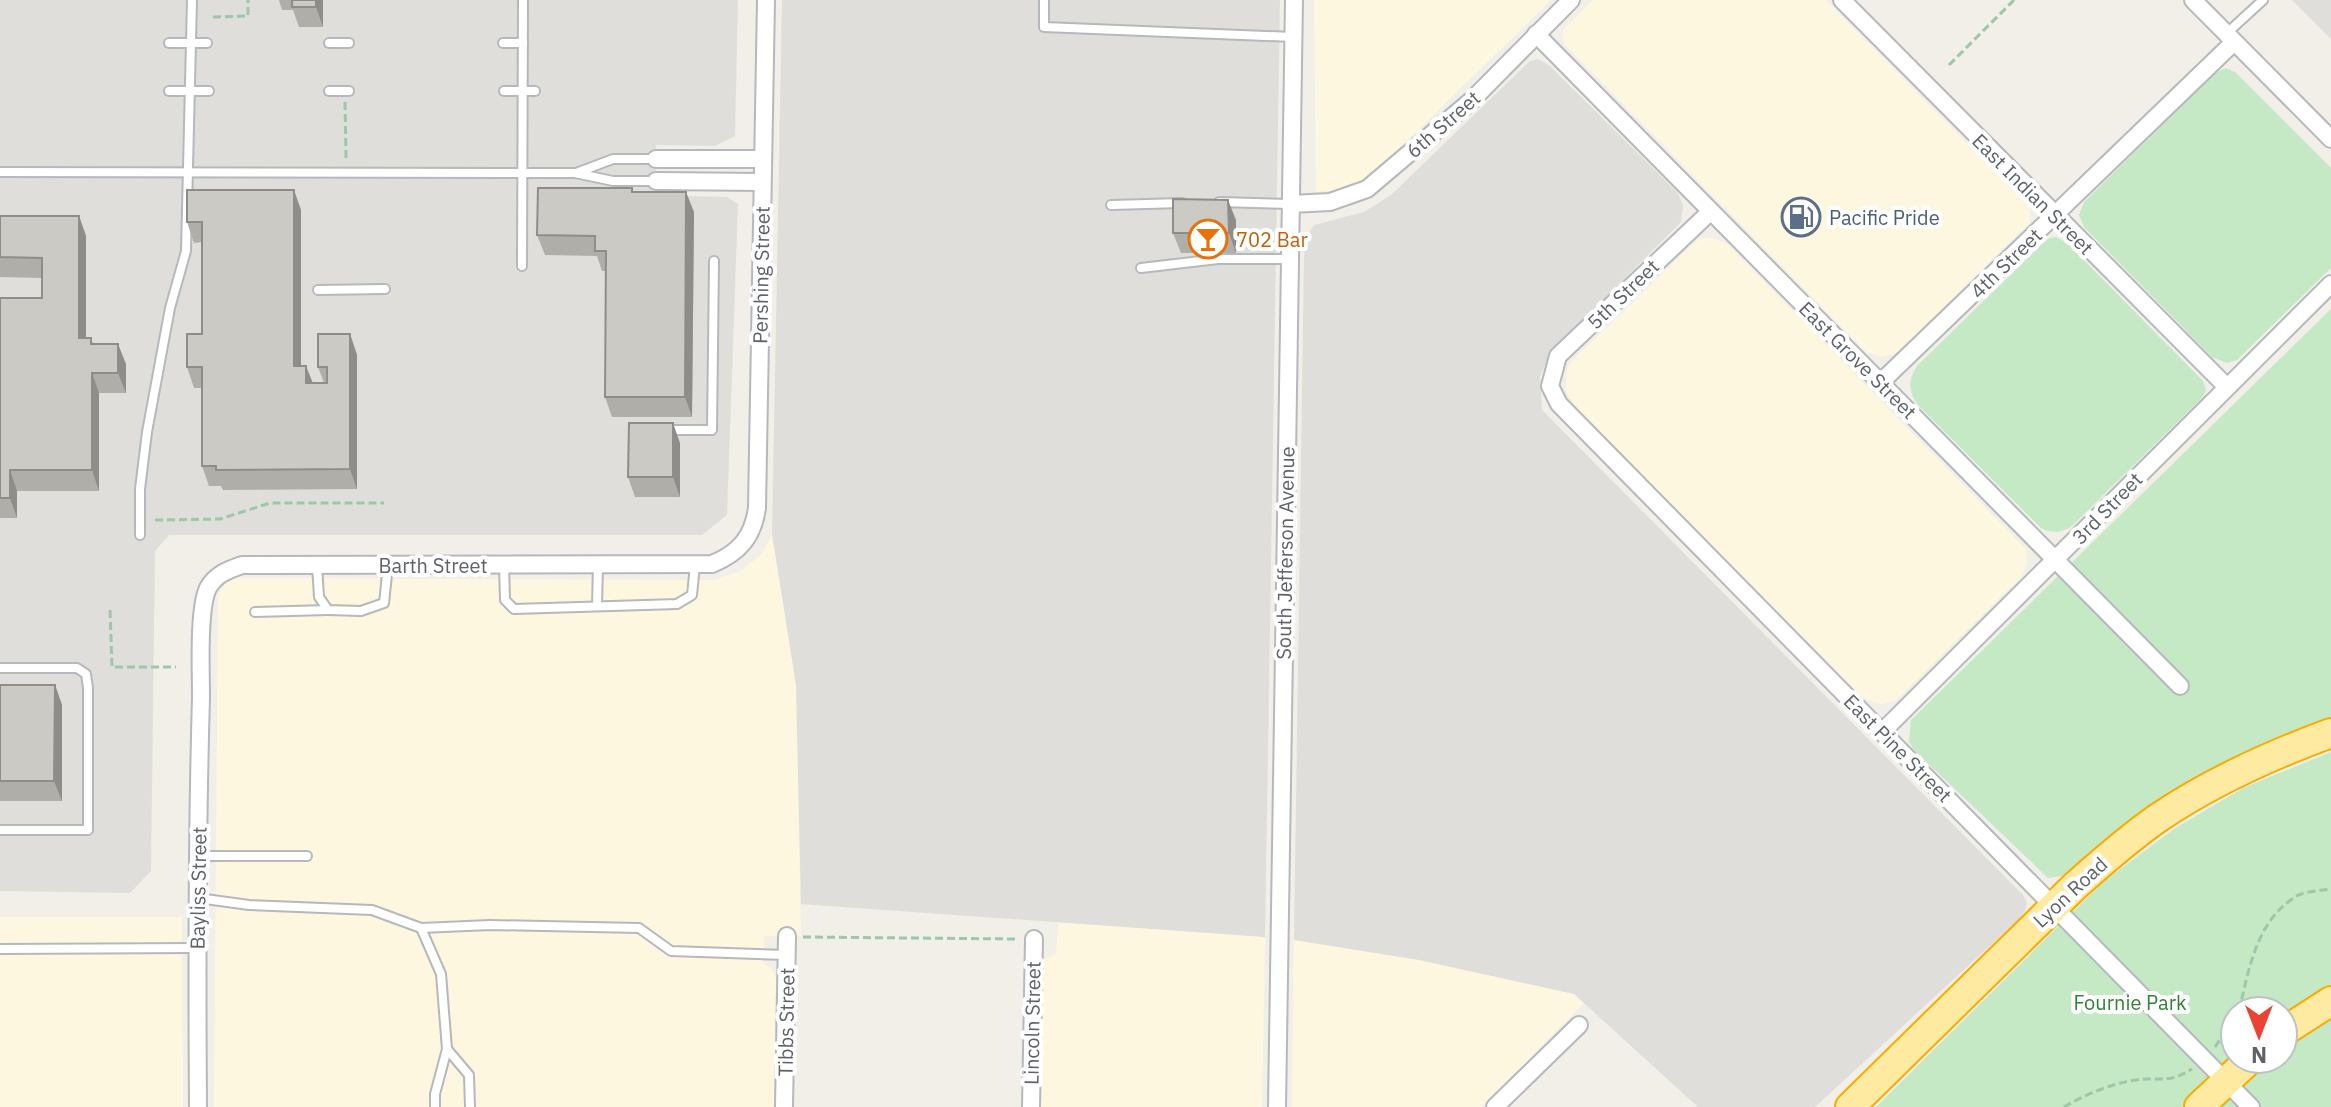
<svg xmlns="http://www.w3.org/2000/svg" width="2331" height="1107" font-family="'IBM Plex Sans',sans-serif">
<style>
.commercial{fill:#fef7e0}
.industrial{fill:#e0deda}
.green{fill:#c5e8c5;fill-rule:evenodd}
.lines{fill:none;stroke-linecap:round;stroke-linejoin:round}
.service-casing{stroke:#b5b8bc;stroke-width:12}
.minor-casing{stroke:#b5b8bc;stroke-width:20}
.trunk-casing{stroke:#f9ab00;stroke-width:32}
.path{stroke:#9cc7a9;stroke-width:3;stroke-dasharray:8 4;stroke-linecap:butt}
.service{stroke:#fff;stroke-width:8}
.minor{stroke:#fff;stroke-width:16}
.trunk{stroke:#feeaa1;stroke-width:28}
.wall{fill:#afaea9}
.shaded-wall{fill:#8f8d8a}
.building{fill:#cccac5;stroke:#8f8d8a;stroke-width:2}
.labels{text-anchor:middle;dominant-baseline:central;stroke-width:8;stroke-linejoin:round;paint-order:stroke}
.street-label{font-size:20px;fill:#5f6368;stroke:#fff}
.service-label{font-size:20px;fill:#4e5e75;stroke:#fff;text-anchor:start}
.food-label{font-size:20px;fill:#c56008;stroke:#fff;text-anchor:start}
.park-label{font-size:20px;fill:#348238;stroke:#fff}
</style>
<rect width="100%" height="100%" fill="#f1efe8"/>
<g class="commercial">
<path d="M1314 0H1551L1369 178 1343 190 1316 192Z"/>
<path d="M1593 0H1826L2030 207V222L1898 352 1883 357 1866 352 1564 44 1562 39 1564 29Z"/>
<path d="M1703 238H1713L1727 244 2026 549 2027 564 2020 578 1895 701 1881 704 1863 698 1576 408 1566 392 1567 370 1571 362 1695 242Z"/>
<path d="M772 534 796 685 801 936H764L763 963 771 968 776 979 774 1107H214L218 595 225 583 237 578 716 580 742 570 761 555Z"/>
<path d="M0 917H182L183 1107H0Z"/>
<path d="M1058 922 1265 937 1262 1107H1041L1043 968 1046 959 1056 954Z"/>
<path d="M1294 940 1419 960 1574 994 1584 1003 1481 1107H1292Z"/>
</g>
<g class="industrial">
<path d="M0 0H738L735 136 715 146 656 145V195L727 197 738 204 727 515 702 535H169L155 551 151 871 130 893 0 891Z"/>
<path d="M782 0H1280L1265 937 801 904 796 685 772 534Z"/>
<path d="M2292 0H2331V39Z"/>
<path d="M1538 59 1550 66 1677 192 1683 205 1681 222 1550 353 1540 377 1542 410 2023 895 2027 903 2025 911 2018 920 1815 1107H1698L1574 994 1419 960 1294 940 1304 255 1307 236 1314 225 1364 212 1391 195 1530 61Z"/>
</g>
<g class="green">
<path d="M2226 68 2235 72 2331 168V268L2237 360 2227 363 2212 357 2084 227 2079 215 2084 202 2215 73Z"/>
<path d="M2055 237 2065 241 2203 381 2206 390 2203 397 2074 524C2065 533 2052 534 2041 528L1918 405C1908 392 1908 379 1917 366L2047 239Z"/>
<path d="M2331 309V719L2271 741 2215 767 2159 801 2116 831 2062 876 2048 878 1913 749 1909 741 1911 720Z"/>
<path d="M2331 752V1107H1876L2104 881 2174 829 2243 788ZM2235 1011H2283V1059H2235Z"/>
</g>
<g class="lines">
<g class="service-casing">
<g id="service">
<path d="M1044 0V27L1293 37"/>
<path d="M2227 33 2263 0"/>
<path d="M169 43H207"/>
<path d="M329 43H349"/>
<path d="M503 43H523"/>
<path d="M169 91H209"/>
<path d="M329 91H349"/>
<path d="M504 91H535"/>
<path d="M0 172 575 173 613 181H656"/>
<path d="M576 173 613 159H656"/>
<path d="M1219 202 1291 204"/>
<path d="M1111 205 1182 203"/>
<path d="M522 266 523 0"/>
<path d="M1141 268 1218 259H1290"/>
<path d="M318 290 385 289"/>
<path d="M664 430H712L714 261"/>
<path d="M140 535V489L147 432 170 308 186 251 192 0"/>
<path d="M317 565 319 597 328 610 361 611 384 603 388 565"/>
<path d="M504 565 505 600 514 609 677 604 692 595 695 565"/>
<path d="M597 606 598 565"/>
<path d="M255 612 328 610"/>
<path d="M0 668H77L86 674 88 688V830H0"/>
<path d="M199 856H307"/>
<path d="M198 898 249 905 372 910 421 928 490 925 639 928 671 951 787 955"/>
<path d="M421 928 441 974 447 1049 435 1094V1107"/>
<path d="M0 949 197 948"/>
<path d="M447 1049 469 1075 470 1107"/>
</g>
</g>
<g class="minor-casing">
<g id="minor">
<path d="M1842 0 2226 386"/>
<path d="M2193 0 2331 139"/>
<path d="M1536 34 2180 686"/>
<path d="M656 159H763"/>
<path d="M656 181 762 182"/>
<path d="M1291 204 1330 202 1367 189 1472 100 1571 0"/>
<path d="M1710 212 1558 356 1550 386 1559 404 2251 1107"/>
<path d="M1881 382 2234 42"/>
<path d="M1882 732 2331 284"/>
<path d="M198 1107C197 971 197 834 201 697 201 672 198 609 208 588 216 574 228 570 242 565L712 564C739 553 753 537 757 508L766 0"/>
<path d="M784 1107 787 936"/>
<path d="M1031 1107 1034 939"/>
<path d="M1277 1107 1294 0"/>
<path d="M1495 1107 1579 1025"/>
</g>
</g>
<g class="trunk-casing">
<g id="trunk">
<path d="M2283 1032 2331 1001"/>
<path d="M1850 1107 2076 885C2102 862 2129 838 2158 818 2211 782 2271 755 2331 733"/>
<path d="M2199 1107 2250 1059"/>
</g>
</g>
<g class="path">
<path d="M213 17 248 16V0"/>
<path d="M1949 65 2014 0"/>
<path d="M345 102 346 158"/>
<path d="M155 520 220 519 270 503H384"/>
<path d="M110 610 112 667H176"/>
<path d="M803 937 1019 939"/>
<path d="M2239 1011C2249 969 2256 922 2295 897 2304 891 2320 891 2331 889"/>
<path d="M2215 1047 2235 1018"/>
<path d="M2064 1107C2084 1095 2113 1083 2136 1080 2162 1076 2166 1085 2192 1069"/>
</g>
<use href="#service" class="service"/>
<use href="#minor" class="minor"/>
<use href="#trunk" class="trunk"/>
</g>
<g class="wall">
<path d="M279 0H323V27H299L293 10H282Z"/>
<path d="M633 192 694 212 692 417H612L605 397 606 271H602L597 256 545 255 537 235Z"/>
<path d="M301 210V366L313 383H324L318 367 350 334 357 355V489L223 490 221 486H209L202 466V388H194L187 367 202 334V242L194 243 187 222Z"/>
<path d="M0 216H79L86 236V338L126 364V393H99V491H17V518H0V298H42V278L0 277Z"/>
<path d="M1236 220V253H1181L1173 233Z"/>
<path d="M680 443V497H635L628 477Z"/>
<path d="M0 685H55L62 705V801H0Z"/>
</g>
<g class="shaded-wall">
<path d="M316 0H323V27L316 7Z"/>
<path d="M294 190 301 210V386L294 366Z"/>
<path d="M686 192 694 212 692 417 685 397Z"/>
<path d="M1228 200 1236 220V253L1229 233Z"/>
<path d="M79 216 86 236V359L79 338Z"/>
<path d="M350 334 357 355V489L350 469Z"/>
<path d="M118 344 126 364V393L118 373Z"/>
<path d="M306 366 314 386 306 383Z"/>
<path d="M92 373 99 393V491L92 470Z"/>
<path d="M673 423 680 443V497L673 477Z"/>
<path d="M10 470 17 491V518L10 498Z"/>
<path d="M55 685 62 705V801L54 781Z"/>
</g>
<g class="building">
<rect x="292" y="0" width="24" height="7"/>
<path d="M538 188H632V192H686L685 397H605L606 251H595V236L537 235Z"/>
<path d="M187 190H294V366H306V383H327V367H318V334H350V469L216 470V466H202V367H187V334H202V222H187Z"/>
<path d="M1173 199 1228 200 1229 233H1173Z"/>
<path d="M0 216H79V338H91V344H118V373H92V470H10V498H0V298H42V258L0 257Z"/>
<path d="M629 423H673V477H628Z"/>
<path d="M0 685H55L54 781H0Z"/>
</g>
<defs>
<g id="fuel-ring" transform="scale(2)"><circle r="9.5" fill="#fff" stroke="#5c6f8a" stroke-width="1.5"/><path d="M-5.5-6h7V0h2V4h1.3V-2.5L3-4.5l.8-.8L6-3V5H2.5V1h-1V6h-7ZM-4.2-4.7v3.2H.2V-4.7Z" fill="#5c6f8a"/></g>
<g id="bar-ring" transform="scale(2)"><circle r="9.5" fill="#fff" stroke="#e8710a" stroke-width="1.5"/><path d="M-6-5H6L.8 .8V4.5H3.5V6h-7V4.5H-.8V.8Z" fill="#e8710a"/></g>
</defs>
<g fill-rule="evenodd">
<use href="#fuel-ring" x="1801" y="217"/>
<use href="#bar-ring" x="1208" y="239"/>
</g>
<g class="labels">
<g class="street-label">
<text transform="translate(1443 124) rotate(-41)">6th Street</text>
<text transform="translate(2033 194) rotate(45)">East Indian Street</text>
<text transform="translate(2006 263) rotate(-44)">4th Street</text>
<text transform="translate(761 275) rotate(-89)">Pershing Street</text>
<text transform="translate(1623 294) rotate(-44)">5th Street</text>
<text transform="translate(1858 360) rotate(45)">East Grove Street</text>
<text transform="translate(2107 508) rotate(-46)">3rd Street</text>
<text transform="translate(1285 553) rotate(-89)">South Jefferson Avenue</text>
<text x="433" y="565">Barth Street</text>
<text transform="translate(1898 748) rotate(45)">East Pine Street</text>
<text transform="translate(198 888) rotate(-89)">Bayliss Street</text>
<text transform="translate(2070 892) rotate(-43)">Lyon Road</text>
<text transform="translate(786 1022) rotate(-89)">Tibbs Street</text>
<text transform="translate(1032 1023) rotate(-89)">Lincoln Street</text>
</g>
<g class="service-label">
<text x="1829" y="217">Pacific Pride</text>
</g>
<g class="food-label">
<text x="1236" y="239">702 Bar</text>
</g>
<g class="park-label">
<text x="2130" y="1002">Fournie Park</text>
</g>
</g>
<g transform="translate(2259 1035) rotate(180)"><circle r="38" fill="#ffffff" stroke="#bfc1c3" stroke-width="2"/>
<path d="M0-6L14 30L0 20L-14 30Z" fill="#ea4335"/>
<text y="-12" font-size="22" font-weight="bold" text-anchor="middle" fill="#5f6368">N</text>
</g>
</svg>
